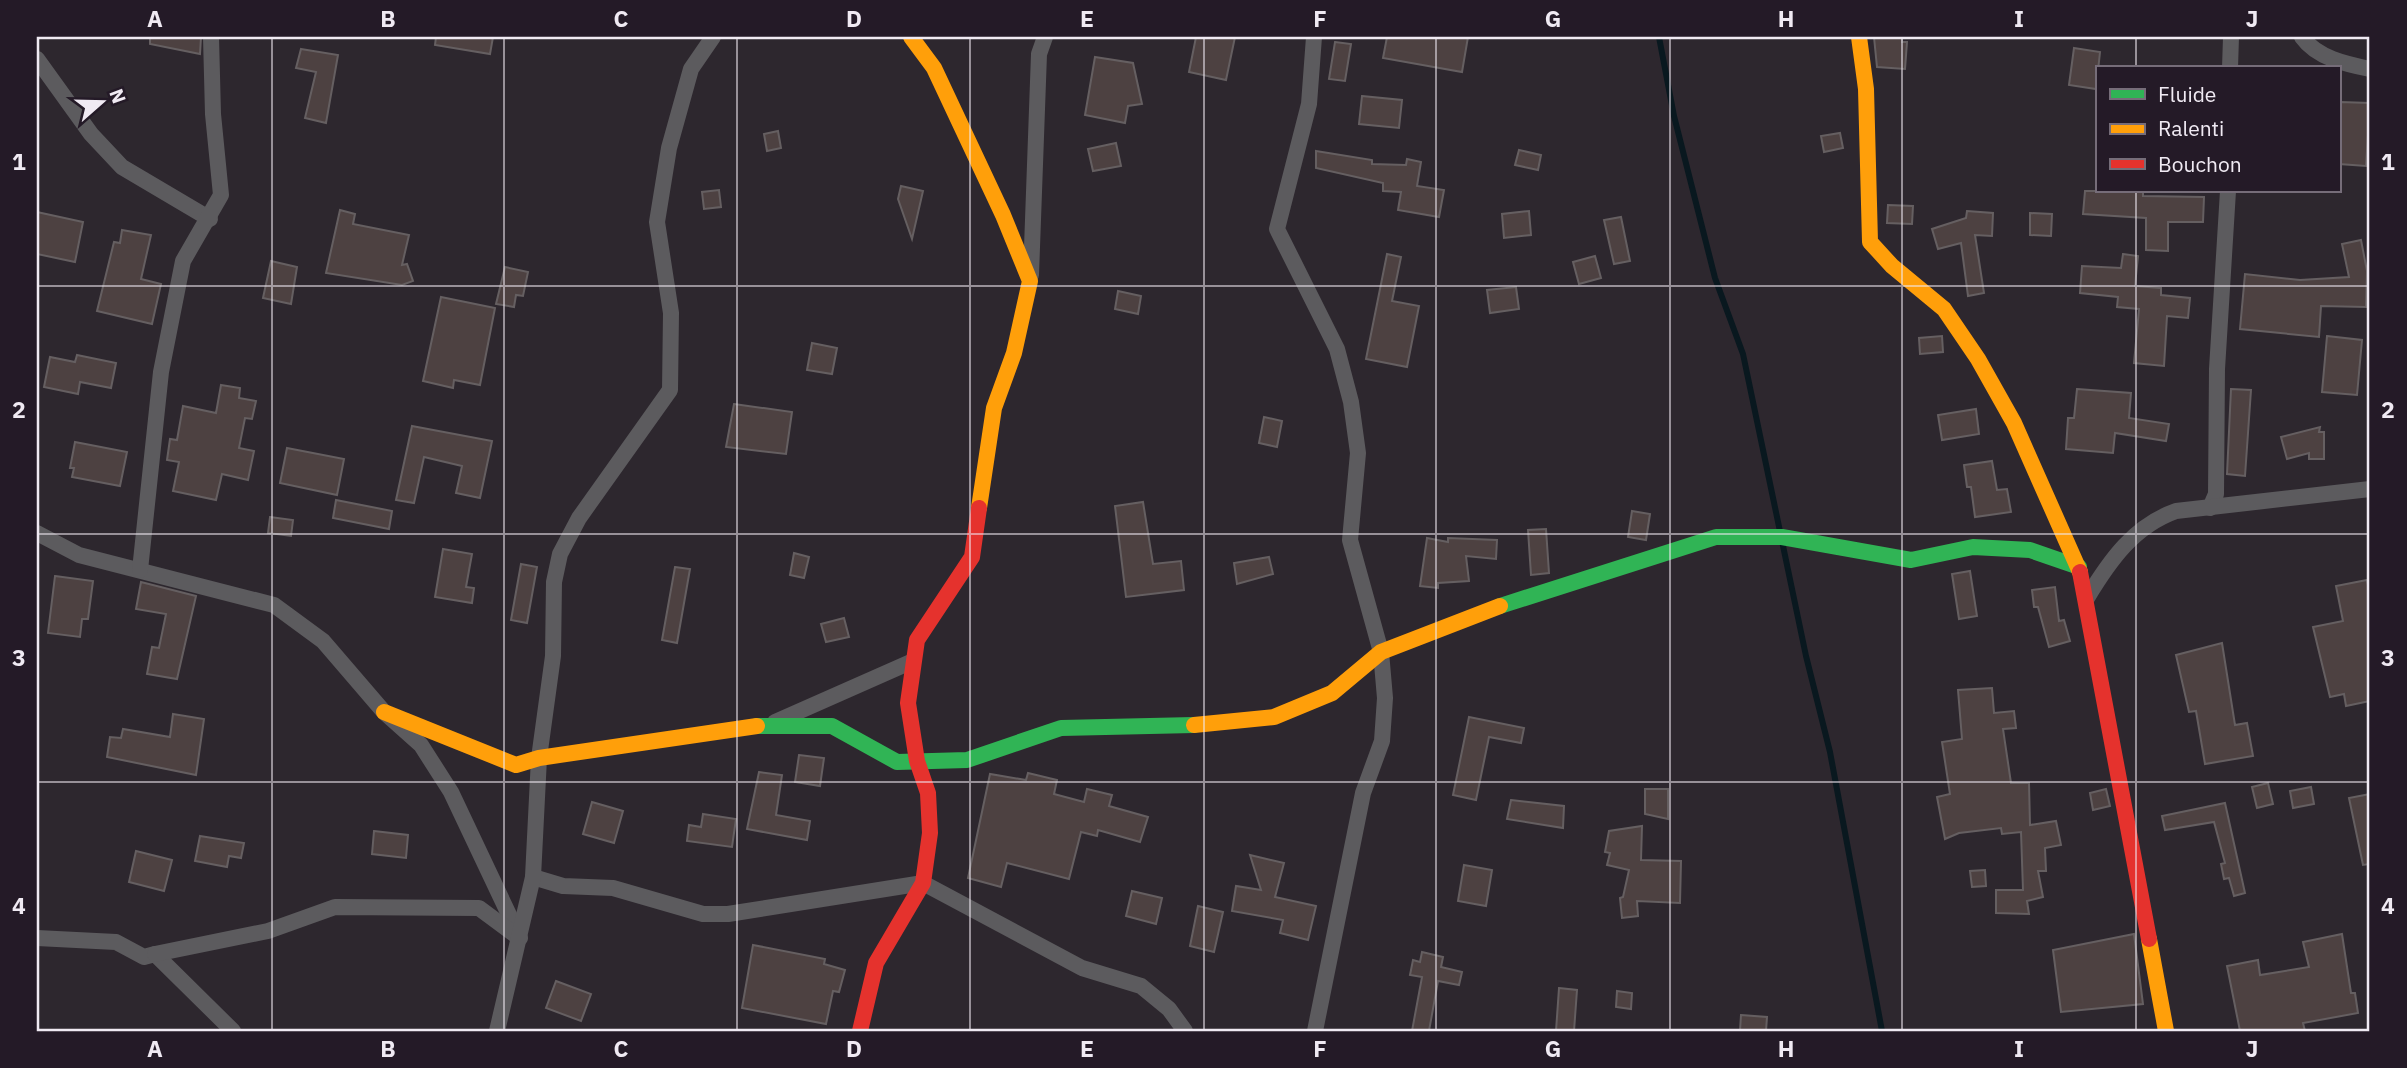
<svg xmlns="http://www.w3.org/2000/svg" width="2407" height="1068" font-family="'IBM Plex Sans',sans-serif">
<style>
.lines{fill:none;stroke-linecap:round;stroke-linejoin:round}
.stream{stroke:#09181f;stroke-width:6}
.building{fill:#4d4141;stroke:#655f61;stroke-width:2}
.street{stroke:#5c5b5e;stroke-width:16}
.fast{stroke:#30b455;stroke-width:16}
.slow{stroke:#ff9f0a;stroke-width:16}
.jam{stroke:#e5322d;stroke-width:16}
.grid{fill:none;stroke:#f0eaf3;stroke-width:2;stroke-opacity:0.55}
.neatline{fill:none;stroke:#f0eaf3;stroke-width:2.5}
.grid-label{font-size:23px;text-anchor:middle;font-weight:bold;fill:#f0eaf3}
</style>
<rect width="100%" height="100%" fill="#2d272e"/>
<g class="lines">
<path class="stream" d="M1659 37 1674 116 1715 278 1743 354 1806 656 1830 752 1882 1031"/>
</g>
<g class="building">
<path d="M150 37H201L200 54 150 44Z"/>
<path d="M436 37H493L490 54 435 45Z"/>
<path d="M1196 37H1235L1226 80 1189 72Z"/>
<path d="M1387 37H1468L1462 72 1383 58Z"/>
<path d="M1874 37H1902V42H1907L1905 69 1877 67Z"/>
<path d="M1335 42 1351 44 1345 81 1329 79Z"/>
<path d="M2074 48 2100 52 2096 89 2069 85Z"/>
<path d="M301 49 338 55 326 123 305 118 316 72 296 68Z"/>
<path d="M1095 57 1133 63 1142 104 1128 106 1125 123 1085 115Z"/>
<path d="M1362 96 1402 100 1399 128 1359 124Z"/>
<path d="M2340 102 2370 103 2366 166 2339 164Z"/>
<path d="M778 131 781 148 767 151 764 134Z"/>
<path d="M1840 133 1843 148 1824 152 1821 136Z"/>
<path d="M1116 143 1121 166 1093 171 1088 149Z"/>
<path d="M1519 150 1541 155 1538 170 1515 165Z"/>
<path d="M1316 151 1372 160V164L1406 165 1407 159 1421 162 1417 186 1444 190 1439 217 1398 210 1401 192 1383 191V183L1316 168Z"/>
<path d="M901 186 923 191 912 239 898 199Z"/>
<path d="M719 190 721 207 704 209 702 192Z"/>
<path d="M2085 191H2143V196L2204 197 2203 222H2168V251L2146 250V218L2083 214Z"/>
<path d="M1888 205 1913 206 1912 224 1887 223Z"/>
<path d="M340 210 355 214 353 224 409 235 402 265 407 264 413 281 402 285 326 273Z"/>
<path d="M1529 211 1531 235 1504 238 1502 214Z"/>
<path d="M1967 211 1993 213 1992 236 1975 235 1984 293 1968 296 1961 243 1938 249 1932 229 1966 218Z"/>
<path d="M37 212 83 222 75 262 37 254Z"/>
<path d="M2030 213 2052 214 2051 236 2030 235Z"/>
<path d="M1621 217 1630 261 1614 264 1604 220Z"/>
<path d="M122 230 151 235 141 279 161 284 152 324 97 311 114 242 120 243Z"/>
<path d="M2361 240 2367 271 2366 307 2321 306 2319 337 2240 329 2245 274 2300 280 2349 277 2342 244Z"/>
<path d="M1387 254 1401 257 1392 301 1419 306 1407 367 1366 359Z"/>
<path d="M2123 254 2138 256 2135 286 2161 288V295L2190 298 2188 318 2167 316 2164 366 2134 363 2139 309 2117 307 2118 297 2080 293 2082 266 2121 268Z"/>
<path d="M1595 256 1601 278 1579 284 1573 262Z"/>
<path d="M271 261 297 267 291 304 263 298Z"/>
<path d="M505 267 528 272 523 296 516 295 514 307 496 304Z"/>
<path d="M1516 287 1519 309 1490 313 1487 290Z"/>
<path d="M1118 291 1141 296 1138 314 1115 309Z"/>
<path d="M441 297 495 308 480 385 454 380 453 388 423 381Z"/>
<path d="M1942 336 1943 352 1920 354 1919 338Z"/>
<path d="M2327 336 2362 340 2357 395 2322 392Z"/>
<path d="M812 343 837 348 832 374 807 370Z"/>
<path d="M77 355 116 363 111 388 80 382 78 394 44 387 50 357 75 362Z"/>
<path d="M221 385 240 388 239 398 256 401 252 419 245 418 239 448 254 451 248 480 222 474 216 500 173 491 179 462 167 460 170 439 177 440 183 406 216 413Z"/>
<path d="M2077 389 2131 393 2129 418 2169 424 2166 441 2115 433 2113 453 2066 449 2068 418H2074Z"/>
<path d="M2231 389 2251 390 2245 476 2227 474Z"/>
<path d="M734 404 792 412 786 454 726 447Z"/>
<path d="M1976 409 1979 434 1942 440 1938 415Z"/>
<path d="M1264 417 1282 421 1277 447 1259 443Z"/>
<path d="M412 426 492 441 480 498 456 493 462 466 424 457 414 503 396 500Z"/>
<path d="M2320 427 2319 432H2324V459H2309V453L2287 459 2281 437Z"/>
<path d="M75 442 127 452 120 486 72 477 74 468H70Z"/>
<path d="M287 448 344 459 337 495 280 483Z"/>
<path d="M1992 461 1997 490 2007 489 2011 512 1975 517 1971 487H1967L1964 465Z"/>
<path d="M336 500 392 511 389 529 333 518Z"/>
<path d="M1143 502 1153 564 1181 561 1184 590 1126 597 1115 506Z"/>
<path d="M1632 511 1650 514 1646 540 1628 537Z"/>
<path d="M270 517 293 520 291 536 268 533Z"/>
<path d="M1546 529 1549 573 1531 575 1528 530Z"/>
<path d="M1427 538 1448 542V538L1497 540 1496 559 1466 556 1469 581 1438 583V588L1420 586Z"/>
<path d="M443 549 472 554 466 587 474 588 472 603 435 597Z"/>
<path d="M794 553 809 557 804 578 790 575Z"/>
<path d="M1269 557 1273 574 1237 584 1234 563Z"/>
<path d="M521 564 537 567 527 623 511 620Z"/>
<path d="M675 567 690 569 677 643 662 640Z"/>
<path d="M1970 571 1977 616 1959 619 1952 574Z"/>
<path d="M55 576 93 581 88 619H82L80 637 48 633Z"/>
<path d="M2367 580 2370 596V701L2346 706 2344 694 2330 697 2313 627 2343 621 2336 586Z"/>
<path d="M141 582 196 596 177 679 147 674 152 647 159 648 166 614 136 609Z"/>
<path d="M2055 587 2059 621 2064 620 2070 641 2049 647 2038 607H2034L2032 590Z"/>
<path d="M844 618 849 637 826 642 821 624Z"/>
<path d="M2222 643 2235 725 2247 723 2253 756 2205 764 2196 711 2189 712 2176 655Z"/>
<path d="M1992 688 1994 713 2014 711 2016 728 2003 729 2011 783H2029L2030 825 2056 821 2061 845 2045 848 2046 871H2038L2043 897 2027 901 2029 914 1996 913V890H2023L2021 832 2002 834 2001 828 1959 833 1945 839 1937 797 1950 794 1942 742 1962 739 1958 690Z"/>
<path d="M173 714 204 719 196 775 107 757 110 737 121 738 123 729 170 737Z"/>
<path d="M1469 717 1524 728 1521 743 1489 737 1476 800 1453 795Z"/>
<path d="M799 755 824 758 820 786 795 782Z"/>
<path d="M759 772 782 775 776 815 810 821 807 840 747 829Z"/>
<path d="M1028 773 1057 780 1054 794 1084 802 1087 789 1112 795 1109 806 1148 817 1140 842 1098 830 1097 836 1081 832 1069 879 1007 863 1001 887 968 878 990 774 1026 780Z"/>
<path d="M2268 783 2273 804 2257 808 2252 787Z"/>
<path d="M2311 787 2314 804 2293 808 2290 791Z"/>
<path d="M1645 789H1668V819L1645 814Z"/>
<path d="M2106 789 2110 806 2093 810 2090 793Z"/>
<path d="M2370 794V864L2363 865 2349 798Z"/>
<path d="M1511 800 1564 806 1563 828 1507 819Z"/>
<path d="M592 802 623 811 614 843 583 834Z"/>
<path d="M2225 803 2245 893 2234 896 2229 878 2224 879 2221 864 2225 863 2214 822 2165 830 2162 816Z"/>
<path d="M703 814 736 819 732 847 687 841 689 825 701 827Z"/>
<path d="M1642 826 1641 860 1681 861 1680 903 1637 901 1638 916 1622 918 1620 898 1623 897 1629 870 1607 865 1610 853 1605 852 1609 831Z"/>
<path d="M374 831 408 835 406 858 372 854Z"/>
<path d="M200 836 244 843 241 858 229 856 227 867 195 861Z"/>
<path d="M136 851 172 860 164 891 129 882Z"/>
<path d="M1250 855 1284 863 1275 897 1316 906 1308 940 1280 933 1283 920 1232 911 1236 886 1261 890Z"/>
<path d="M1464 865 1492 870 1486 906 1458 901Z"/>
<path d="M1985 870 1986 886 1972 887 1970 871Z"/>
<path d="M1132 891 1162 898 1156 924 1126 916Z"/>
<path d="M1198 906 1223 912 1214 952 1190 946Z"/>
<path d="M2134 934 2143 1004 2061 1012 2053 950Z"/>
<path d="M2342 934 2351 993H2355L2358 1013 2303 1023 2305 1031H2240L2227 966 2258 960 2260 975 2309 967 2303 942Z"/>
<path d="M753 945 825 959 824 964 845 970 839 992 833 991 826 1024 742 1008Z"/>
<path d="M1422 952 1443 957 1441 967 1462 972 1459 985 1438 981 1429 1031H1412L1422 977 1410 975 1413 960 1420 962Z"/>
<path d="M556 981 591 994 581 1021 546 1008Z"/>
<path d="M1559 988 1577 990 1574 1031H1556Z"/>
<path d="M1617 991 1632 993 1631 1009 1616 1007Z"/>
<path d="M1741 1015 1767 1017 1766 1031H1740Z"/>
</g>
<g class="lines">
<g class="street">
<path d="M1314 37 1309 104 1277 229 1337 349 1351 402 1358 453 1350 540 1381 652 1385 698 1382 741 1363 793 1315 1031"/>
<path d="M2302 37C2317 58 2346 64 2370 69"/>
<path d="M37 59 91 134 122 167 210 219"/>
<path d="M2230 68 2231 37"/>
<path d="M1031 275 1039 54 1045 37"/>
<path d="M2210 508 2216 494 2217 369 2228 191"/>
<path d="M37 533 79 555 274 605 323 641 384 712 421 745 451 792 520 938"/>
<path d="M140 570 161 372 183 261 221 195 213 114 211 37"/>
<path d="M2087 598C2110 560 2134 526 2176 511L2370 489"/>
<path d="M775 722 913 661"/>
<path d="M533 877 563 886 613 888 703 914H728L923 883 1082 968 1141 986 1169 1009 1185 1031"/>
<path d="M37 938 116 942 144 957 155 954 233 1031"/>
<path d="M155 954 268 931 335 907 479 908 518 937"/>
<path d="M497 1031 533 877 539 758 553 656 554 582 560 554 579 518 670 390 671 313 657 222 669 148 691 69 713 37"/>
</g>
<g class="fast">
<path d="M1500 606 1716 537H1782L1911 560 1973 547 2030 550 2079 567"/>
<path d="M757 726H832L897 762 967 760 1061 728 1194 725"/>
</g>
<g class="slow">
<path d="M911 37 934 68 1003 215 1030 281 1014 353 994 408 979 508"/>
<path d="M1859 37 1866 89 1870 242 1892 266 1944 309 1978 359 2014 423 2080 572"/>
<path d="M384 712 516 765 539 758 757 726"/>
<path d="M1194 725 1274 717 1332 693 1381 652 1500 606"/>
<path d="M2149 939 2166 1031"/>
</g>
<g class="jam">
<path d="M2080 572 2149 939"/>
<path d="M860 1031 876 963 923 883 930 833 928 793 917 761 908 703 917 640 972 557 979 508"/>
</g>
</g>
<path class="grid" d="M272 37V1031M504 37V1031M737 37V1031M970 37V1031M1204 37V1031M1436 37V1031M1670 37V1031M1902 37V1031M2136 37V68M2136 191V1031M37 286H2370M37 534H2370M37 782H2370"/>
<rect width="2407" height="1068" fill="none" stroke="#241a27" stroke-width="77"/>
<rect x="2096" y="66" width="245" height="126" fill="#241a27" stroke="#766d79" stroke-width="2"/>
<rect x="2110" y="89" width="35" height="10" fill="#30b455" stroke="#766d79" stroke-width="2"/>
<text x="2158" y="102" font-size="21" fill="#f0eaf3">Fluide</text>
<rect x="2110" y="124" width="35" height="10" fill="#ff9f0a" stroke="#766d79" stroke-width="2"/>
<text x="2158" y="136" font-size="21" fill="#f0eaf3">Ralenti</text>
<rect x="2110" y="159" width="35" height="10" fill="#e5322d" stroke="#766d79" stroke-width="2"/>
<text x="2158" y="172" font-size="21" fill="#f0eaf3">Bouchon</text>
<g transform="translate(102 102) rotate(70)" stroke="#241a27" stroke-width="5" paint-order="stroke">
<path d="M0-5L12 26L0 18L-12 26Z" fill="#f0eaf3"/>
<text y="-10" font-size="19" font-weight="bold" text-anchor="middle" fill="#f0eaf3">N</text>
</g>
<rect x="38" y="38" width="2330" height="992" class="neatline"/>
<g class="grid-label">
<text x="155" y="27">A</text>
<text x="388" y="27">B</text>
<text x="621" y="27">C</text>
<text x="854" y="27">D</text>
<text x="1087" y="27">E</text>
<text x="1320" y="27">F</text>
<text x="1553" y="27">G</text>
<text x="1786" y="27">H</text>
<text x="2019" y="27">I</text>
<text x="2252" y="27">J</text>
<text x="19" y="170">1</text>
<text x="2388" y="170">1</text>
<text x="19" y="418">2</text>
<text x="2388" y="418">2</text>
<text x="19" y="666">3</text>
<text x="2388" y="666">3</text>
<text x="19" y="914">4</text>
<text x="2388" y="914">4</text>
<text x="155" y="1057">A</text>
<text x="388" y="1057">B</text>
<text x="621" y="1057">C</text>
<text x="854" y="1057">D</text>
<text x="1087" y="1057">E</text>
<text x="1320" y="1057">F</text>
<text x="1553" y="1057">G</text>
<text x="1786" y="1057">H</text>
<text x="2019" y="1057">I</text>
<text x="2252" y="1057">J</text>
</g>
</svg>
